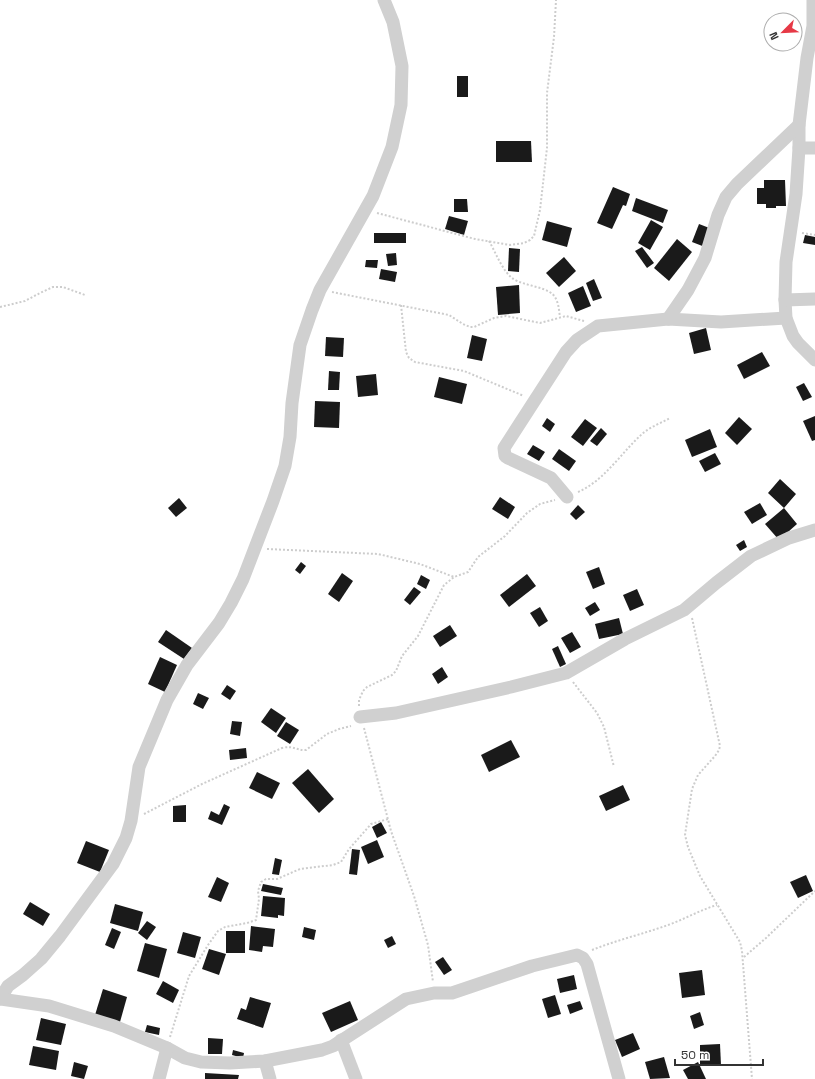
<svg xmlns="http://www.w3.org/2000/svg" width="815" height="1079" font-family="'Space Grotesk',sans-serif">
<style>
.building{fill:#1a1a1a}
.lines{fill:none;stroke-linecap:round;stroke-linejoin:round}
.path{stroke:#cdcdcd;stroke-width:2;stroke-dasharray:2 2;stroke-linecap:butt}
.minor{stroke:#d0d0d0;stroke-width:13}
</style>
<rect width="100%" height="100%" fill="#fff"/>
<g class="building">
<rect x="457" y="76" width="11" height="21"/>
<path d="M496 141H531L532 162H496Z"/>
<path d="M764 180H785L786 206H776V208H766V204H757V188H764Z"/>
<path d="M613 187 630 194 626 206 623 205 612 229 597 223Z"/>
<path d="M636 198 668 210 663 223 632 211Z"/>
<path d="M454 199H467L468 212H454Z"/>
<path d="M449 216 468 221 464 235 445 229Z"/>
<path d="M651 220 663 227 650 250 638 243Z"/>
<path d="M547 221 572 228 567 247 542 240Z"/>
<path d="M699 224 712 229 705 247 692 242Z"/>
<rect x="374" y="233" width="32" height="10"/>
<path d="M805 235 815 237V245L803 243Z"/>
<path d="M677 239 692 252 669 281 654 268Z"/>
<path d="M642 247 654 263 647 268 635 251Z"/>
<path d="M509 248 520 249 519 272 508 271Z"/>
<path d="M396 253 397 265 388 266 386 254Z"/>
<path d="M564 257 576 271 559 287 546 273Z"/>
<path d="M366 260H378L377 268 365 267Z"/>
<path d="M381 269 397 272 395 282 379 279Z"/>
<path d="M594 279 602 298 593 301 586 283Z"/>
<path d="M519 285 520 313 498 315 496 287Z"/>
<path d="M583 286 591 306 576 312 568 293Z"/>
<path d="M706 328 711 350 694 354 689 333Z"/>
<path d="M472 335 487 339 482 361 467 358Z"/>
<path d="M326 337 344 338 343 357 325 356Z"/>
<path d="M762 352 770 366 744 379 737 365Z"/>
<path d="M329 371 340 372 339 390H328Z"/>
<path d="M376 374 378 395 358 397 356 376Z"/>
<path d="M439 377 467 384 462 404 434 397Z"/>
<path d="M804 383 812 397 803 401 796 387Z"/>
<path d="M315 401 340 402 339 428 314 427Z"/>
<path d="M815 416V440L812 441 803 421Z"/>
<path d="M739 417 752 429 737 445 725 433Z"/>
<path d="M547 418 555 424 550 432 542 426Z"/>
<path d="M585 419 597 428 583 446 571 437Z"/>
<path d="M601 428 607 434 597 446 590 441Z"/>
<path d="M710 429 717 447 692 457 685 440Z"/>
<path d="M533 445 545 452 539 461 527 454Z"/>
<path d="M559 449 576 461 569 471 552 459Z"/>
<path d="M715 453 721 464 705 472 699 461Z"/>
<path d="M780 479 796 494 784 508 797 524 779 540 765 524 784 508 768 493Z"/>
<path d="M500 497 515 507 508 519 492 509Z"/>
<path d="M179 498 187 508 176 517 168 508Z"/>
<path d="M760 503 767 515 752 524 744 512Z"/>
<path d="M578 505 585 512 576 520 570 514Z"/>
<path d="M744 540 747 547 740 551 736 545Z"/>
<path d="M301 562 306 566 300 574 295 570Z"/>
<path d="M599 567 605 584 593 589 586 572Z"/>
<path d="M342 573 353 581 339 602 328 594Z"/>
<path d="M527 574 536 586 509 607 500 595Z"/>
<path d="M421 575 430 580 426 589 417 584Z"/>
<path d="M414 587 421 592 410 605 404 600Z"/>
<path d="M637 589 644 605 630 611 623 595Z"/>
<path d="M595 602 600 610 590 616 585 608Z"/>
<path d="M540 607 548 621 539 627 530 613Z"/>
<path d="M619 618 623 634 599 639 595 624Z"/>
<path d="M450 625 457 636 440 647 433 636Z"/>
<path d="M166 630 192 648 184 659 158 642Z"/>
<path d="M572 632 581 647 570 653 561 638Z"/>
<path d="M558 646 566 664 560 667 552 649Z"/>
<path d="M160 657 177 665 165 692 148 684Z"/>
<path d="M442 667 448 677 438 684 432 674Z"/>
<path d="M227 685 236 691 230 700 221 694Z"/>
<path d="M198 693 209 698 203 709 193 704Z"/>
<path d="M271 708 286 718 276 733 261 722Z"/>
<path d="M232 721 242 722 240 736 230 734Z"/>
<path d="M286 722 299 730 290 744 277 736Z"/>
<path d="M511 740 520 757 489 772 481 755Z"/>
<path d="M246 748 247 758 230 760 229 750Z"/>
<path d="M308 769 334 799 319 813 292 783Z"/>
<path d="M257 772 280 783 272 799 249 788Z"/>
<path d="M623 785 630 800 606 811 599 796Z"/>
<path d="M224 804 230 807 222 825 208 819 211 811 219 815Z"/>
<path d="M186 805V822H173V806Z"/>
<path d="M381 822 387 833 377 838 372 827Z"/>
<path d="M377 840 384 857 368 864 361 847Z"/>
<path d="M86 841 109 850 100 872 77 863Z"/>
<path d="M352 849 360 850 357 875 349 874Z"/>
<path d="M275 858 282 860 279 875 272 874Z"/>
<path d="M806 875 813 891 798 898 790 882Z"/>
<path d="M217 877 229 883 221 902 208 897Z"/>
<path d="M263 884 283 888 281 895 261 891Z"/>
<path d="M263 896 285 898 284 916 278 915V918L261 916Z"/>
<path d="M30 902 50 914 43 926 23 914Z"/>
<path d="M115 904 143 912 138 931 110 923Z"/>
<path d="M147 921 156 927 147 940 138 933Z"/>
<path d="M251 926 275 929 273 947 263 946 262 952 249 950Z"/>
<path d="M304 927 316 930 314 940 302 937Z"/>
<path d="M112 928 121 932 114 949 105 945Z"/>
<rect x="226" y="931" width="19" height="22"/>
<path d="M183 932 201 937 195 958 177 953Z"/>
<path d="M392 936 396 944 388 948 384 940Z"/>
<path d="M145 943 167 949 159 978 137 971Z"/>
<path d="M209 949 226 954 219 975 202 969Z"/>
<path d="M443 957 452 970 444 975 435 962Z"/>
<path d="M702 970 705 995 682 998 679 973Z"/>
<path d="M574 975 577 989 560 993 557 979Z"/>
<path d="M163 981 179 990 173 1003 156 994Z"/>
<path d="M103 989 127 997 120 1022 95 1015Z"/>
<path d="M555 995 561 1014 548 1018 542 999Z"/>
<path d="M250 997 271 1003 263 1028 237 1019 241 1008 246 1010Z"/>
<path d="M350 1001 358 1020 331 1032 322 1013Z"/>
<path d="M580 1001 583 1009 570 1014 567 1005Z"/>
<path d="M700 1012 704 1025 694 1029 690 1016Z"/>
<path d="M41 1018 66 1024 61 1045 36 1040Z"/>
<path d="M147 1025 160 1028 159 1035 145 1032Z"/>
<path d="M633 1033 640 1049 622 1057 615 1040Z"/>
<path d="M208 1038 223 1039 222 1054H208Z"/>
<path d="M720 1044 721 1065 700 1066V1045Z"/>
<path d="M33 1046 59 1051 56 1070 29 1065Z"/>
<path d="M233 1050 244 1053 243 1058 232 1055Z"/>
<path d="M664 1057 670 1078 650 1079 645 1062Z"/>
<path d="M74 1062 88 1066 84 1079 71 1076Z"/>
<path d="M698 1062 706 1079H688L683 1070Z"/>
<path d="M205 1073 239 1075 238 1079H205Z"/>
</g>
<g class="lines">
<g class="path">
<path d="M377 213 475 239 510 245 524 243 530 240 534 236 540 210 547 148V93L554 37 556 0"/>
<path d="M802 233 815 235"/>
<path d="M489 241C496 253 502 270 512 278 524 287 551 286 556 299 559 305 559 311 560 317"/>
<path d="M332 292 449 315 463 324 470 327H474L494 318 506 316 540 323 566 316 584 321"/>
<path d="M401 305 406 352 409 358 415 362 464 371 524 396"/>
<path d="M0 307 25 301 40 293 53 287H63L85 295"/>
<path d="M578 492C604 481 622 452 642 434 650 427 661 423 670 418"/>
<path d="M267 549 378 554 420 564 454 577"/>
<path d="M692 618 720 746 719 750 715 756 698 775 692 789 685 835 688 847 700 876 723 914 740 942 742 951 752 1079"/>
<path d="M573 682 597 713 604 727 614 767"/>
<path d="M359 706V700L363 691 367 687 392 675 396 671 402 656 418 636 444 585 454 577 468 572 478 557 505 536 527 513 540 504 555 500"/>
<path d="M364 728 391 831 414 896 428 945 433 982"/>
<path d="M144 814 202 784 282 748C294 745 297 751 306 750L327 734 339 729 351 726"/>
<path d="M592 950C617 940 643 934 668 925 685 919 700 910 717 905"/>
<path d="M744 957 766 938 815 891"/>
<path d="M170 1037 189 976 208 945 218 931 225 927 247 923 256 920 259 899 258 891 261 882 266 879H277L300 869 333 865 341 862 349 849 371 824 388 819"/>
</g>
<g class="minor">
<path d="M813 0V26L807 58 799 125V148L796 194 786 262 785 300 786 318 793 336 798 343 815 360"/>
<path d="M799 148H815"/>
<path d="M785 300 815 299"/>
<path d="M668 319 688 290 705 258 718 215 726 197 737 184 799 125"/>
<path d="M567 497 551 478 508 458 505 456 504 448 566 352 577 340 598 326 668 319 721 322 786 318"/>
<path d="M360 717 396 713 511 687 566 673 625 639 684 610 716 583 751 556 789 538 815 530"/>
<path d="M0 999 8 986 23 975 41 959 60 936 113 864 126 838 131 821 139 767 167 700 187 665 219 623 231 603 243 579 273 501 285 466 290 437 292 403 300 345 312 310 320 290 373 196 392 147 401 105 402 66 393 22 384 0"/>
<path d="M0 999 49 1006 114 1026 167 1048 185 1058 201 1062 230 1063 265 1061 322 1050 333 1046 406 999 434 993H452L532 966 577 955 583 958 587 964 619 1079"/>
<path d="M341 1040 356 1079"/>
<path d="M265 1061 270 1079"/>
<path d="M159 1079 167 1048"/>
</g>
</g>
<g transform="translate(783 32) rotate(246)"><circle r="19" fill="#ffffff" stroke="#adadad"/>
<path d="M0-3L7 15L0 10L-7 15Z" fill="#e63946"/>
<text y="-6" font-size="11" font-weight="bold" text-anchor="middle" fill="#333333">N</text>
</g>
<path d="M675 1059v6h88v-6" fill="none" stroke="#333333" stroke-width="2"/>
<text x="681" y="1059" font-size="12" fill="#333333" stroke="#ffffff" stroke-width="3" paint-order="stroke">50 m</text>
</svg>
